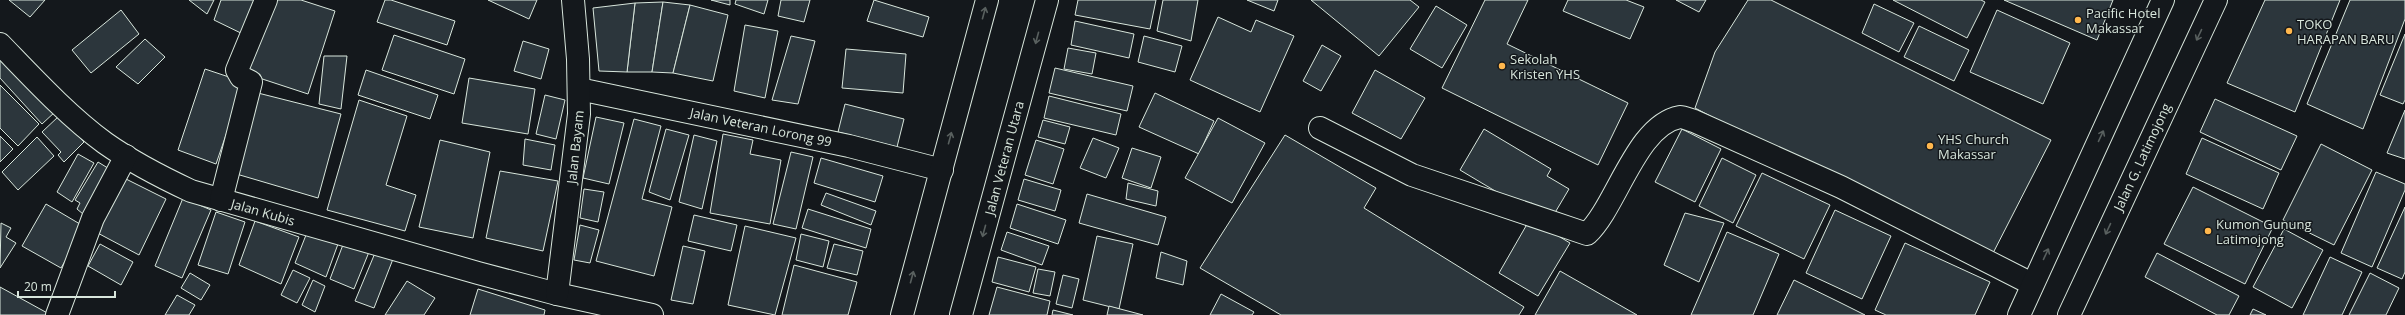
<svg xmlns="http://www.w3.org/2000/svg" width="2405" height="315" font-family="'Open Sans',sans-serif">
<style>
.building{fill:#2c363c;stroke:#d8e6dc}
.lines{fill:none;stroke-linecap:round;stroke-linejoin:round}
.minor-casing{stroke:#d8e6dc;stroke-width:24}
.major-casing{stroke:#d8e6dc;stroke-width:24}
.highway-casing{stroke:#d8e6dc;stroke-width:24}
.minor{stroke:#14181c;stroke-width:22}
.major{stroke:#14181c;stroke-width:22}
.highway{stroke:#14181c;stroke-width:22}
.oneway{stroke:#59605f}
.poi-dot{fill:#ffb74d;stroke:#14181c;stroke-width:1.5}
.labels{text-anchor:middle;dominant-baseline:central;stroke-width:3;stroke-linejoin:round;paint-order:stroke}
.poi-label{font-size:13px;fill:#d8e6dc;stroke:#14181c;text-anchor:start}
.street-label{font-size:13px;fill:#d8e6dc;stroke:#14181c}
</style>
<rect width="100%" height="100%" fill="#14181c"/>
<g class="building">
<path d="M9 0H45L30 17Z"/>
<path d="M189 0H214L207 14Z"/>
<path d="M221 0H258L249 37 214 20Z"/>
<path d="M270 0H301L335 11 308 94 241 72Z"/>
<path d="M385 0H391L455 21 447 45 377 22Z"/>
<path d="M488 0H537L529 19Z"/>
<path d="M711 0H730V5Z"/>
<path d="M736 0H768L764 14 735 4Z"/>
<path d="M781 0H810L804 22 778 16Z"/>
<path d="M874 0 929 17 923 37 867 21Z"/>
<path d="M1078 0H1156L1150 29 1075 15Z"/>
<path d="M1163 0H1198L1191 41 1157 31Z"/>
<path d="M1247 0H1278L1274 11Z"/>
<path d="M1311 0H1410L1419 7 1379 56Z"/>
<path d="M1485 0H1528L1507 44 1628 103 1598 165 1442 88Z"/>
<path d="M1568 0H1626L1644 7 1630 39 1563 11Z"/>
<path d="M1676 0H1706L1699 12Z"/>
<path d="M1748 0H1771L2051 140 1990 259 1843 186 1695 108 1715 52Z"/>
<path d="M1893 0H1981L1985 2 1967 38Z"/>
<path d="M2004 0H2113L2097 40Z"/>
<path d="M2265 0H2340L2295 112 2227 83Z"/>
<path d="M2350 0H2405V19L2363 129 2307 104Z"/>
<path d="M663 2 652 72H627L635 3Z"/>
<path d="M663 2 690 5 673 73 652 72Z"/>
<path d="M635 3 627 72 599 71 593 8Z"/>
<path d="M1874 4 1914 23 1899 52 1862 33Z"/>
<path d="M690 5 728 15 713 81 673 73Z"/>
<path d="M1436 6 1467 25 1442 68 1410 49Z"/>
<path d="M121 10 139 34 91 73 72 50Z"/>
<path d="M1997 10 2070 43 2043 104 1970 72Z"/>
<path d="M1218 17 1251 32 1256 20 1294 36 1260 112 1190 80Z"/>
<path d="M1075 21 1134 34 1129 58 1071 45Z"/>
<path d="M745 25 778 31 765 98 734 91Z"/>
<path d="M1919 26 1969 50 1954 81 1904 57Z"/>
<path d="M2405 34V100L2403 104 2380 95Z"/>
<path d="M394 35 465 59 454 94 382 70Z"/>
<path d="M791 36 815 41 798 104 772 100Z"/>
<path d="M1144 36 1182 46 1175 72 1138 62Z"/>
<path d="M145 39 165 57 138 84 116 67Z"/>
<path d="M523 41 549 49 541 79 514 71Z"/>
<path d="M1322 45 1341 56 1321 91 1303 81Z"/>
<path d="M1068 48 1096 53 1092 74 1064 69Z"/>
<path d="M846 49 906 54 903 93 842 88Z"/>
<path d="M324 56H347L341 109 319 104Z"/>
<path d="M0 58 56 111 42 124 0 78Z"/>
<path d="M1055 68 1133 86 1127 111 1049 93Z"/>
<path d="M205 69 244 82 216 164 178 150Z"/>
<path d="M366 70 438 95 430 119 358 95Z"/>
<path d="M1375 70 1425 98 1401 139 1352 113Z"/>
<path d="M469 78 535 89 528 134 462 123Z"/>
<path d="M0 85 39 124 18 146 0 128Z"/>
<path d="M254 92 341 114 318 198 233 173Z"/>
<path d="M1155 93 1214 121 1199 154 1139 127Z"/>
<path d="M545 95 565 100 556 139 536 134Z"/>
<path d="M1049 96 1121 114 1116 135 1044 118Z"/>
<path d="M2215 99 2297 136 2281 170 2200 132Z"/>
<path d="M359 100 407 116 386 185 416 195 405 231 327 210Z"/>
<path d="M845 104 904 119 897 147 838 132Z"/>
<path d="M2405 110V159L2387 153Z"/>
<path d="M59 116 84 142 64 162 58 155 61 152 42 132Z"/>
<path d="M596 117 624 123 609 184 583 178Z"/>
<path d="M1218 118 1265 143 1232 203 1185 178Z"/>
<path d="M634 119 661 126 642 199 672 207 654 276 596 261Z"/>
<path d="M1043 120 1070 127 1065 144 1038 137Z"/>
<path d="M666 129 689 135 670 200 649 192Z"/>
<path d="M1484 129 1551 169 1547 176 1569 189 1553 216 1531 203 1527 210 1460 170Z"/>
<path d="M1682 129 1721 149 1695 202 1655 182Z"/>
<path d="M723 134 753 140 750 154 781 160 770 224 710 213Z"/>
<path d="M694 135 717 141 702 209 679 202Z"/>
<path d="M1285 135 1376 188 1364 208 1524 307 1519 315H1281L1200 268Z"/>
<path d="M0 136 13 149 0 162Z"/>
<path d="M37 137 54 156 18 190 2 172Z"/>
<path d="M1093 138 1119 148 1106 178 1080 168Z"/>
<path d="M2202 138 2279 173 2263 209 2186 174Z"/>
<path d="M525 139 555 145 551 170 523 165Z"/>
<path d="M440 140 490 152 473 238 419 227Z"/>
<path d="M1036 140 1064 149 1053 184 1025 175Z"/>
<path d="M2321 144 2372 170 2334 245 2283 220Z"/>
<path d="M1132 148 1161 157 1151 188 1122 178Z"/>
<path d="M791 152 813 157 796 229 773 224Z"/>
<path d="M78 154 94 163 72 202 57 192Z"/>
<path d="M821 158 883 176 875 202 814 183Z"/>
<path d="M1722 158 1756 175 1733 223 1699 206Z"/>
<path d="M98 162 111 170 83 214 77 209 80 203 75 200Z"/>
<path d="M500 171 558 181 543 251 486 238Z"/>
<path d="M2376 172 2405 184V190L2372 267 2341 253Z"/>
<path d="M1762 173 1830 205 1804 259 1736 226Z"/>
<path d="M122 177 166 199 139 255 92 230Z"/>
<path d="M1024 179 1061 190 1055 211 1018 200Z"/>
<path d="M1128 183 1158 191 1156 206 1126 199Z"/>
<path d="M2193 187 2273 227 2245 284 2164 244Z"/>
<path d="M584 189 604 192 598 222 580 218Z"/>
<path d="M826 193 876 211 871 225 821 205Z"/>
<path d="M1087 194 1166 217 1158 245 1079 223Z"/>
<path d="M183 198 211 210 182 278 155 266Z"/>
<path d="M46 204 85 227 61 268 22 246Z"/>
<path d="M1017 204 1066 220 1058 244 1010 228Z"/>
<path d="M2405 207V272L2402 279 2377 268Z"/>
<path d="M808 209 871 229 866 248 802 228Z"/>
<path d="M1835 210 1891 236 1862 299 1806 273Z"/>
<path d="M216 212 245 222 228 274 198 265Z"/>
<path d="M1685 213 1724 223 1699 282 1664 265Z"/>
<path d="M694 215 737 225 731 251 688 241Z"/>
<path d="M1530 219 1570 243 1538 296 1499 273Z"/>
<path d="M255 221 299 237 281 284 239 265Z"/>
<path d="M1 223 11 228 6 237 16 243 0 268Z"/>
<path d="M580 225 599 230 590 263 574 260Z"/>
<path d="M745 226 796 238 775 315 728 305Z"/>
<path d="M2284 229 2323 250 2292 308 2253 287Z"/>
<path d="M1007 232 1049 246 1042 265 1001 250Z"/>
<path d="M1727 232 1779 254 1753 315H1691Z"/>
<path d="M801 234 829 241 823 267 796 260Z"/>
<path d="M306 235 338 244 326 277 295 263Z"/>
<path d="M1097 236 1133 244 1119 309 1083 300Z"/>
<path d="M344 242 369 252 354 289 330 279Z"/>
<path d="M1905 243 1990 282 1975 315H1886L1875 310Z"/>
<path d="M100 244 133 262 121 285 88 266Z"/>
<path d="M834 244 863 251 857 275 827 268Z"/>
<path d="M683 246 705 251 693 304 671 300Z"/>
<path d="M1161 252 1187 261 1183 285 1156 278Z"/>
<path d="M375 253 393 259 374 308 355 301Z"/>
<path d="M2157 253 2239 296 2229 315H2217L2145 277Z"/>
<path d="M998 257 1036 267 1029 292 992 282Z"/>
<path d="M2330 257 2362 272 2342 315H2303Z"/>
<path d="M794 265 857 282 848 315H782Z"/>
<path d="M1038 269 1055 272 1050 296 1033 293Z"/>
<path d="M293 270 310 278 297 303 281 295Z"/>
<path d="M1560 271 1637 315H1535Z"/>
<path d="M190 273 210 285 201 300 181 288Z"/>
<path d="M2370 273 2399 288 2386 315H2349Z"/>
<path d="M1063 275 1079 279 1072 308 1056 304Z"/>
<path d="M313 280 325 286 315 312 302 305Z"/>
<path d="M1794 280 1839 302 1865 315H1777Z"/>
<path d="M407 281 435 298 424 315H385Z"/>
<path d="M0 287 51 315H0Z"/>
<path d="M997 287 1050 301 1047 315H989Z"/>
<path d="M478 289 545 310 544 315H470Z"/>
<path d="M1221 294 1254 312 1252 315H1210Z"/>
<path d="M177 295 195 305 189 315H165Z"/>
<path d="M1109 306 1143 315H1107Z"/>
<path d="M2253 309 2266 315H2250Z"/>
<path d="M1053 310 1073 315H1052Z"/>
</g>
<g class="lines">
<g class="minor-casing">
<g id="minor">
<path d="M0 44C33 78 67 115 105 143 132 162 161 177 191 191L478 273 557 294 652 315"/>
<path d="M579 89 849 146 942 170"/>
<path d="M1320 128 1412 175 1587 234C1617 206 1636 125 1680 117 1684 117 1690 120 1694 121L1841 187 2032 284"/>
<path d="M221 200 251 82 241 77 237 70 266 0"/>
<path d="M557 294 579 114 578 59 573 0"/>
<path d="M57 315 93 218 126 156"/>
</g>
</g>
<g class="major-casing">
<g id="major">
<path d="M2019 315 2163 0"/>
<path d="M2069 315 2216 0"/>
</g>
</g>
<g class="highway-casing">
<g id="highway">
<path d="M902 315 987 0"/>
<path d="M961 315 1047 0"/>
</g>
</g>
<use href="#minor" class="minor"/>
<use href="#major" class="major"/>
<use href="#highway" class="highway"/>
</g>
<defs><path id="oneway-shaft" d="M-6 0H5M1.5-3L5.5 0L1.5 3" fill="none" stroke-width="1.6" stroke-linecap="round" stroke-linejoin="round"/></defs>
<g class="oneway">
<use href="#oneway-shaft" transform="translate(984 13) rotate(-75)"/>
<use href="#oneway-shaft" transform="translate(2199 35) rotate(115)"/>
<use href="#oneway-shaft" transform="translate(1037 38) rotate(105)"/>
<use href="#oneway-shaft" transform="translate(2101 136) rotate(-65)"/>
<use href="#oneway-shaft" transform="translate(950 138) rotate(-75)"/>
<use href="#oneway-shaft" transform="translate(2108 229) rotate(115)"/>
<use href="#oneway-shaft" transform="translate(984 231) rotate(105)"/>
<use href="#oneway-shaft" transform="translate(2046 254) rotate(-65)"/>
<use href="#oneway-shaft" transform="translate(912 277) rotate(-75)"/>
</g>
<g class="poi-dot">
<circle cx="2078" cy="20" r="4"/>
<circle cx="2289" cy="31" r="4"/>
<circle cx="1502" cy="66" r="4"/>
<circle cx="1930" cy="146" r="4"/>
<circle cx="2208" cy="231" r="4"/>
</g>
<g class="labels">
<g class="poi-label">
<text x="2086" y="13">Pacific Hotel<tspan x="2086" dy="15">Makassar</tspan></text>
<text x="2297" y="24">TOKO<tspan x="2297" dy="15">HARAPAN BARU</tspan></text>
<text x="1510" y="59">Sekolah<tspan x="1510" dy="15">Kristen YHS</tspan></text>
<text x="1938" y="139">YHS Church<tspan x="1938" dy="15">Makassar</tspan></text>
<text x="2216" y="224">Kumon Gunung<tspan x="2216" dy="15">Latimojong</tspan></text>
</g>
<g class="street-label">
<text transform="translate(761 127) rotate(12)">Jalan Veteran Lorong 99</text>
<text transform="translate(575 147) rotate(-84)">Jalan Bayam</text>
<text transform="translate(2142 157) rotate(-65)">Jalan G. Latimojong</text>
<text transform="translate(1004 158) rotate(-75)">Jalan Veteran Utara</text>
<text transform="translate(263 212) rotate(16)">Jalan Kubis</text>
</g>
</g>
<path d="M18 291v6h97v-6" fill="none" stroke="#d8e6dc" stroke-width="2"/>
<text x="24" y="291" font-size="12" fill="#d8e6dc" stroke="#14181c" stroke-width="3" paint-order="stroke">20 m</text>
</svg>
